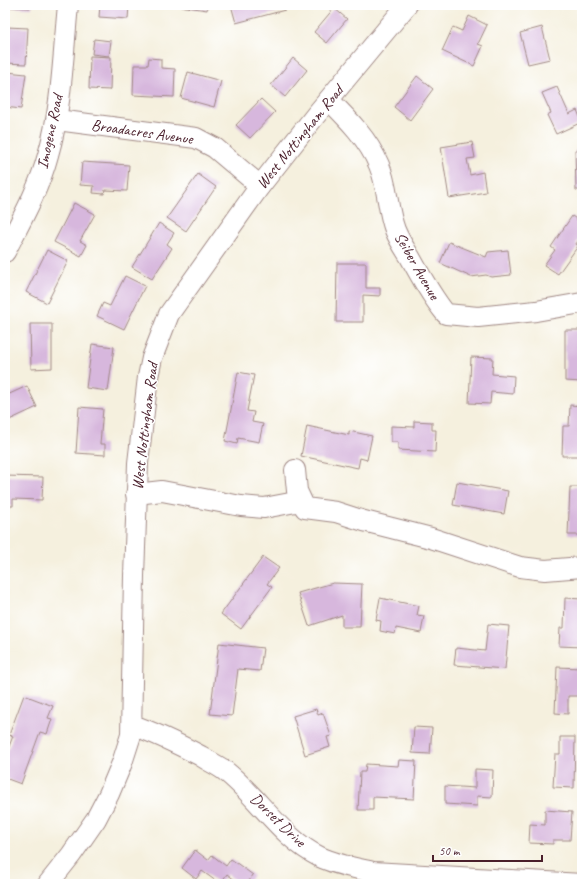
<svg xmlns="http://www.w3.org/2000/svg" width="587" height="889" font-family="Caveat,sans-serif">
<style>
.building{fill:#d7b7dd}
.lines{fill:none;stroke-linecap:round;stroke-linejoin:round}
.minor-casing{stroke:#a08884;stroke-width:22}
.minor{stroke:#fff;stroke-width:20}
.labels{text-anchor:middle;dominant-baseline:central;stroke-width:3;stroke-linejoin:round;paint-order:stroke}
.street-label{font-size:16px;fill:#4a1f2b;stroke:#fff}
</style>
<rect width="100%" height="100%" fill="#fff"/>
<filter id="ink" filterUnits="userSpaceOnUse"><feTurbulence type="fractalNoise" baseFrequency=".025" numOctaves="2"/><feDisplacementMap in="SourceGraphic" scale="8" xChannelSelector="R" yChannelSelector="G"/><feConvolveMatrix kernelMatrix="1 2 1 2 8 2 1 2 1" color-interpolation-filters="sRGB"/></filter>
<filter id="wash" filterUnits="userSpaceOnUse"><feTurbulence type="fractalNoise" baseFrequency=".012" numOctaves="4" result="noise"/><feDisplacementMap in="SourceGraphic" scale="16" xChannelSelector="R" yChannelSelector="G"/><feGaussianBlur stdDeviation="0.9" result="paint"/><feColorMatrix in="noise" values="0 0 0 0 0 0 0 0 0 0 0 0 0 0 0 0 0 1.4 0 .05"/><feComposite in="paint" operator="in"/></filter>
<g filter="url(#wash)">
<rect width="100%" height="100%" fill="#f5f0de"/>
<g id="blocks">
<g class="building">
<path d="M12 5H32V8L11 7Z"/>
<path d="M100 5H129L128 19 99 17Z"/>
<path d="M173 5H208L207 10Z"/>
<path d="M231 5H283L285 10 236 23Z"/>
<path d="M334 8 347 19 327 43 314 32Z"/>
<path d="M469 16 487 25 478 44 483 46 474 66 442 51 453 27 462 31Z"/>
<path d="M7 27 28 28 26 64 5 63V32H7Z"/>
<path d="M542 27 550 59 528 64 520 33Z"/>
<path d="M94 39 111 41 109 56 92 54Z"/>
<path d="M90 56 111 57 110 90 89 89Z"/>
<path d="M149 58 161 59V68L175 69 174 97 133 95 134 65H148Z"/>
<path d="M293 58 307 70 285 97 271 85Z"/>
<path d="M7 72 26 74 21 109 5 107V83Z"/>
<path d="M188 72 221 81 214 107 181 98Z"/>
<path d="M417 76 433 89 410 120 394 107Z"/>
<path d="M557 87 569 114 577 110 582 122 556 134 547 115 551 113 542 93Z"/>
<path d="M261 99 275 112 250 138 236 125Z"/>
<path d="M472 142 475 158 467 159 470 175 483 172 486 192 449 198 441 147Z"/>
<path d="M575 150H582V190H576Z"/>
<path d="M82 162 129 165 127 191 105 190 104 194 93 193 94 186 80 185Z"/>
<path d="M198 174 216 187 186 231 167 218Z"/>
<path d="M74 203 95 214 80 241 87 245 81 256 54 242Z"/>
<path d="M572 216 582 223V235L576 244 578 246 558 274 544 265 555 250 551 247Z"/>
<path d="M159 223 174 233 167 244 172 248 152 279 132 267Z"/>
<path d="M449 242 486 257 488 252 508 250 511 275 491 277 486 275 471 277 440 263Z"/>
<path d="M47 250 68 261 47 303 26 292Z"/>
<path d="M337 263H366V288H380V296L363 295V322H336Z"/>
<path d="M125 276 145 286 124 329 97 316 103 303 110 306Z"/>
<path d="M30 324H52V368L31 369Z"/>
<path d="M565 330H580V344H582V382L565 381Z"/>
<path d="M92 344 114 347 108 391 86 388Z"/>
<path d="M471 357 493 358 492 374 514 376 513 394 491 392 490 404 469 403Z"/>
<path d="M238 372 254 375 247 411 254 412 252 422 263 424 259 442 238 438 237 444 225 441Z"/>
<path d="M27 386 37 407 5 422V396Z"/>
<path d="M570 405 582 406V456H562L563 426H569Z"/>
<path d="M79 407 103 409 100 444H105V455L76 453Z"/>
<path d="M414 421 432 422V430H436L435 452 398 450V442H391V426L414 427Z"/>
<path d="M307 426 349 435V431L372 436 367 460 360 458 358 468 301 456Z"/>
<path d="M5 476 43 477 42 500 13 499V506H5Z"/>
<path d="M457 482 508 491 504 514 453 505Z"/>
<path d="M570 487H582V535H568Z"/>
<path d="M263 557 279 568 267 584 272 587 241 629 221 614Z"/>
<path d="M333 583 362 584 360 627H342V615L309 626 298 593Z"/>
<path d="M380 598 419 606 417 615 424 616 421 633 396 628 395 634 380 631 381 621 376 620Z"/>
<path d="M565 598 582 599V647L559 646 560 628H564Z"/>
<path d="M488 624 509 626 505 669 454 665 456 648 485 651Z"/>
<path d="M219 643 263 648 260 671 238 669 232 716 210 714Z"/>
<path d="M557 667 581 668 580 696H568V714L555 713Z"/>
<path d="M24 695 53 706 48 718 52 719 47 734 40 732 21 784 5 778V757L13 736 9 735Z"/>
<path d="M316 709 318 715 323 713 331 736 327 737 330 747 305 755 293 716Z"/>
<path d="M414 727 432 728 430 754 412 753Z"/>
<path d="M560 737H575L574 788 553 787 555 754H560Z"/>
<path d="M399 760 416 761 414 799 373 797V810H358L360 772H365L366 764 398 766Z"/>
<path d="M475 769 493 770 492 797 477 796V806L445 804V786L475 788Z"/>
<path d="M545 810 572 812 570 840H553V844L529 843 530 824 545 825Z"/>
<path d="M195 850 208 860 212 855 226 866 231 859 253 875 247 884H240L227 874 220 884 202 871 196 879 182 868Z"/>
</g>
</g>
</g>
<g filter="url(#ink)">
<use href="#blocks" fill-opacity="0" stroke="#a08884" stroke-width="1"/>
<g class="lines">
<g class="minor-casing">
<g id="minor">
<path d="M329 100C348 119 368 139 379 165 388 186 387 209 395 230 399 240 405 249 410 257 421 277 432 297 446 314L478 317 536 311 582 303"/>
<path d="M57 120 196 138 215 148 260 186"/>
<path d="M5 252C21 221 39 189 48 155 62 107 63 55 68 5"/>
<path d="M295 470 297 491 305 508 336 512 364 521 431 538 520 567 545 570 582 567"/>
<path d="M136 494 162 491 241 506 264 508 301 501"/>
<path d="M132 725C156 733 178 744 201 756 208 761 217 765 224 770 258 796 281 838 320 857 337 865 355 868 373 872L582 884"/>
<path d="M48 884 71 855 96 819 109 794 122 763 131 735 134 576 138 463 148 377 152 358 169 314 260 186 315 116 407 5"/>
</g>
</g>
<use href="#minor" class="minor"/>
</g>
</g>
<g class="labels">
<g class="street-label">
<text transform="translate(50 132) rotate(-78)">Imogene Road</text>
<text transform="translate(142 132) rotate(8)">Broadacres Avenue</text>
<text transform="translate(300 137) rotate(-51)">West Nottingham Road</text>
<text transform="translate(417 266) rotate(60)">Seiber Avenue</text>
<text transform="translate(145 426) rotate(-83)">West Nottingham Road</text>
<text transform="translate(278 820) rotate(44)">Dorset Drive</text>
</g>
</g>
<rect width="587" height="889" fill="none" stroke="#fff" stroke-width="20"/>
<path d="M433 855v6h109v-6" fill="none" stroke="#4a1f2b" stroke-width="2"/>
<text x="439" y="855" font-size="12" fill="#4a1f2b" stroke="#ffffff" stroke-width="3" paint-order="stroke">50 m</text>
</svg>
